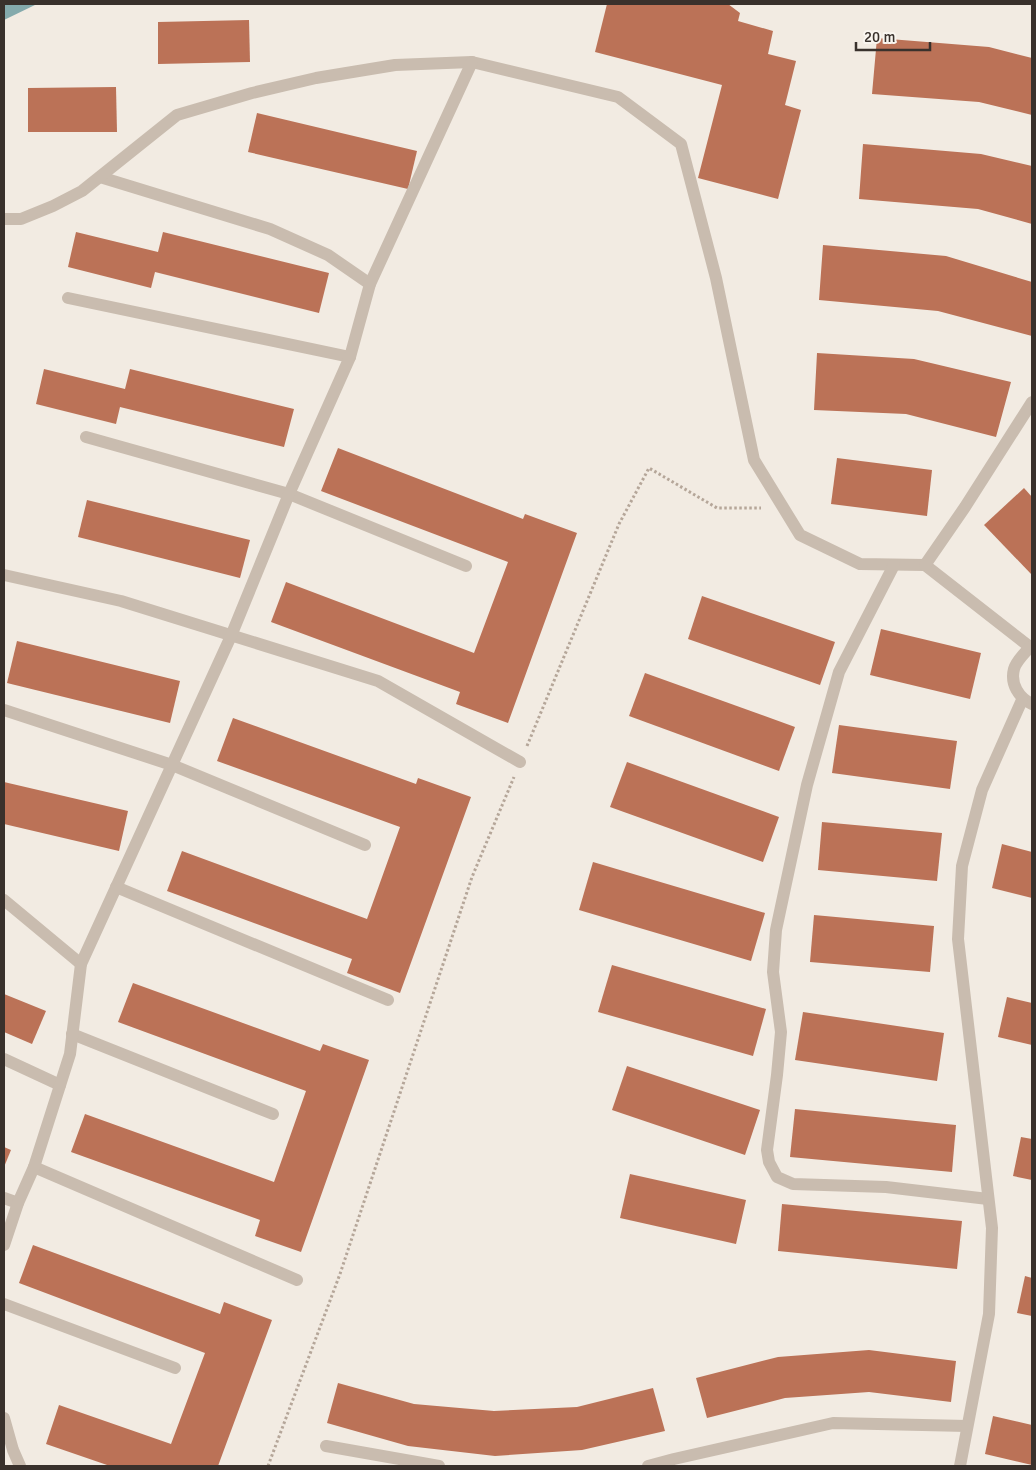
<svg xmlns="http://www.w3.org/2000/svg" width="1036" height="1470" font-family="Signika,sans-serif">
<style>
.water{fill:#84aaac}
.building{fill:#bb7257}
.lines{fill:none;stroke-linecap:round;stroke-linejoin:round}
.path{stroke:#b5a699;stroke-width:3;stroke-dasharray:2.5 2.5;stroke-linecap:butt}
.minor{stroke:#c9bcaf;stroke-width:12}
</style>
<rect width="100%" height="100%" fill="#f2ebe2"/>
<path class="water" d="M4 4H37L4 20Z"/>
<g class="building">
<path d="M607 4H728L740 13 738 21 773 31 768 54 796 61 785 105 801 110 778 199 698 178 722 85 595 52Z"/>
<path d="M249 20 250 62 158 64V22Z"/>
<path d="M877 38 989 47 1032 58V115L979 102 872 94Z"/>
<path d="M116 87 117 132H28V88Z"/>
<path d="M257 113 417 151 408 189 248 152Z"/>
<path d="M863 144 981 154 1032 166V224L978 209 859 199Z"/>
<path d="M76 232 158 252 163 232 329 273 319 313 155 272 151 288 68 267Z"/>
<path d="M823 245 946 256 1032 282V336L938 311 819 300Z"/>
<path d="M817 353 914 359 1011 382 996 437 906 414 814 410Z"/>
<path d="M44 369 125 389 130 369 294 409 284 447 120 407 116 424 36 404Z"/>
<path d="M338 448 523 519 525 514 577 533 508 723 456 704 460 692 271 622 286 582 474 653 508 562 321 491Z"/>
<path d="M837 458 932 470 927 516 831 504Z"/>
<path d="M1024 488 1032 497V575L984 525Z"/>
<path d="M87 500 250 540 240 578 78 537Z"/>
<path d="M702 596 835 642 820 685 688 639Z"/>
<path d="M881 629 981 653 970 699 870 675Z"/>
<path d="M17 641 180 681 170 723 7 683Z"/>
<path d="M645 673 795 727 779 771 629 716Z"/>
<path d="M233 718 416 784 418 778 471 797 400 993 347 973 352 959 167 891 182 851 367 919 400 827 217 761Z"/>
<path d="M839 725 957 741 950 789 832 773Z"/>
<path d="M627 762 779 817 763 862 610 807Z"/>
<path d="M4 782 128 811 119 851 4 824Z"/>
<path d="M822 822 942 833 937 881 818 870Z"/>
<path d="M1002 844 1032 852V898L992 888Z"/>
<path d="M593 862 765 913 751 961 579 910Z"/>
<path d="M814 915 934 926 930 972 810 962Z"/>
<path d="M612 965 766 1009 753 1056 598 1012Z"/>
<path d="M133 983 320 1051 323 1044 369 1060 301 1252 255 1236 260 1220 71 1152 85 1114 274 1182 306 1091 118 1022Z"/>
<path d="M4 994 46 1011 32 1044 4 1032Z"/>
<path d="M1007 997 1032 1003V1045L998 1037Z"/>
<path d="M803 1012 944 1033 937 1081 795 1060Z"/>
<path d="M627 1066 760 1110 745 1155 612 1110Z"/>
<path d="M795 1109 956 1125 952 1172 790 1157Z"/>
<path d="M1021 1137 1032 1139V1180L1013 1176Z"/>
<path d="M4 1147 11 1150 4 1167Z"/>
<path d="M630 1174 746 1200 736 1244 620 1218Z"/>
<path d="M782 1204 962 1221 957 1269 778 1251Z"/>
<path d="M33 1245 220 1314 224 1302 272 1320 218 1466H110L46 1444 59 1405 171 1444 205 1353 19 1283Z"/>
<path d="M1025 1276 1032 1278V1316L1017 1313Z"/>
<path d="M869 1350 956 1361 951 1402 869 1392 785 1398 707 1418 696 1378 778 1357Z"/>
<path d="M338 1383 414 1404 494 1411 577 1407 653 1388 665 1431 582 1450 495 1456 408 1446 327 1423Z"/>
<path d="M993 1416 1032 1425V1465L985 1454Z"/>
</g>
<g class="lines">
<g class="path">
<path d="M527 746 619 524 649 468 717 508H761"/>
<path d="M268 1466 340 1274 472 877 514 777"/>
</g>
<g class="minor">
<path d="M100 177 270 229 328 255 370 284"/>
<path d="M4 219H21L53 206 82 191 177 115 252 93 316 78 395 65 472 62 618 97 681 144 716 278 754 460 800 535 860 564 925 565 1030 647"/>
<path d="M68 298 350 357"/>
<path d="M86 437 289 494 466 566"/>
<path d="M894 565 839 672 807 785 776 930 773 972 781 1032 777 1075 767 1150 769 1162 777 1177 793 1184 886 1187 988 1199"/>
<path d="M925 565 965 507 1032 402"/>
<path d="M4 575 121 601 378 681 520 762"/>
<path d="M1032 646 1030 647C1025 653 1016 661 1014 669 1010 684 1019 698 1032 704"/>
<path d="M4 710 172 765 365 845"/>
<path d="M116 887 388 1000"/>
<path d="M4 900 81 964"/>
<path d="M72 1034 273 1114"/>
<path d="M4 1059 60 1085"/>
<path d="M34 1167 297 1280"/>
<path d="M4 1198 18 1203"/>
<path d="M4 1245 18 1203 34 1167 70 1054 81 964 231 636 289 494 350 357 370 284 472 62"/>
<path d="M4 1304 175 1368"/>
<path d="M4 1418 13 1450 20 1466"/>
<path d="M326 1446 439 1466"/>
<path d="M648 1466 674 1459 833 1423 967 1426"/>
<path d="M960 1466 989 1314 992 1228 958 939 962 866 982 790 1022 700"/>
</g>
</g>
<rect width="1036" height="1470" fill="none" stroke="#39312c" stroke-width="10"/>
<path d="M856 42v8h74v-8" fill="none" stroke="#39312c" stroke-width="2.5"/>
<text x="864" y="42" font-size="15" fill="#39312c" stroke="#f9f5ef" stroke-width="4" paint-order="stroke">20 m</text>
</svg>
